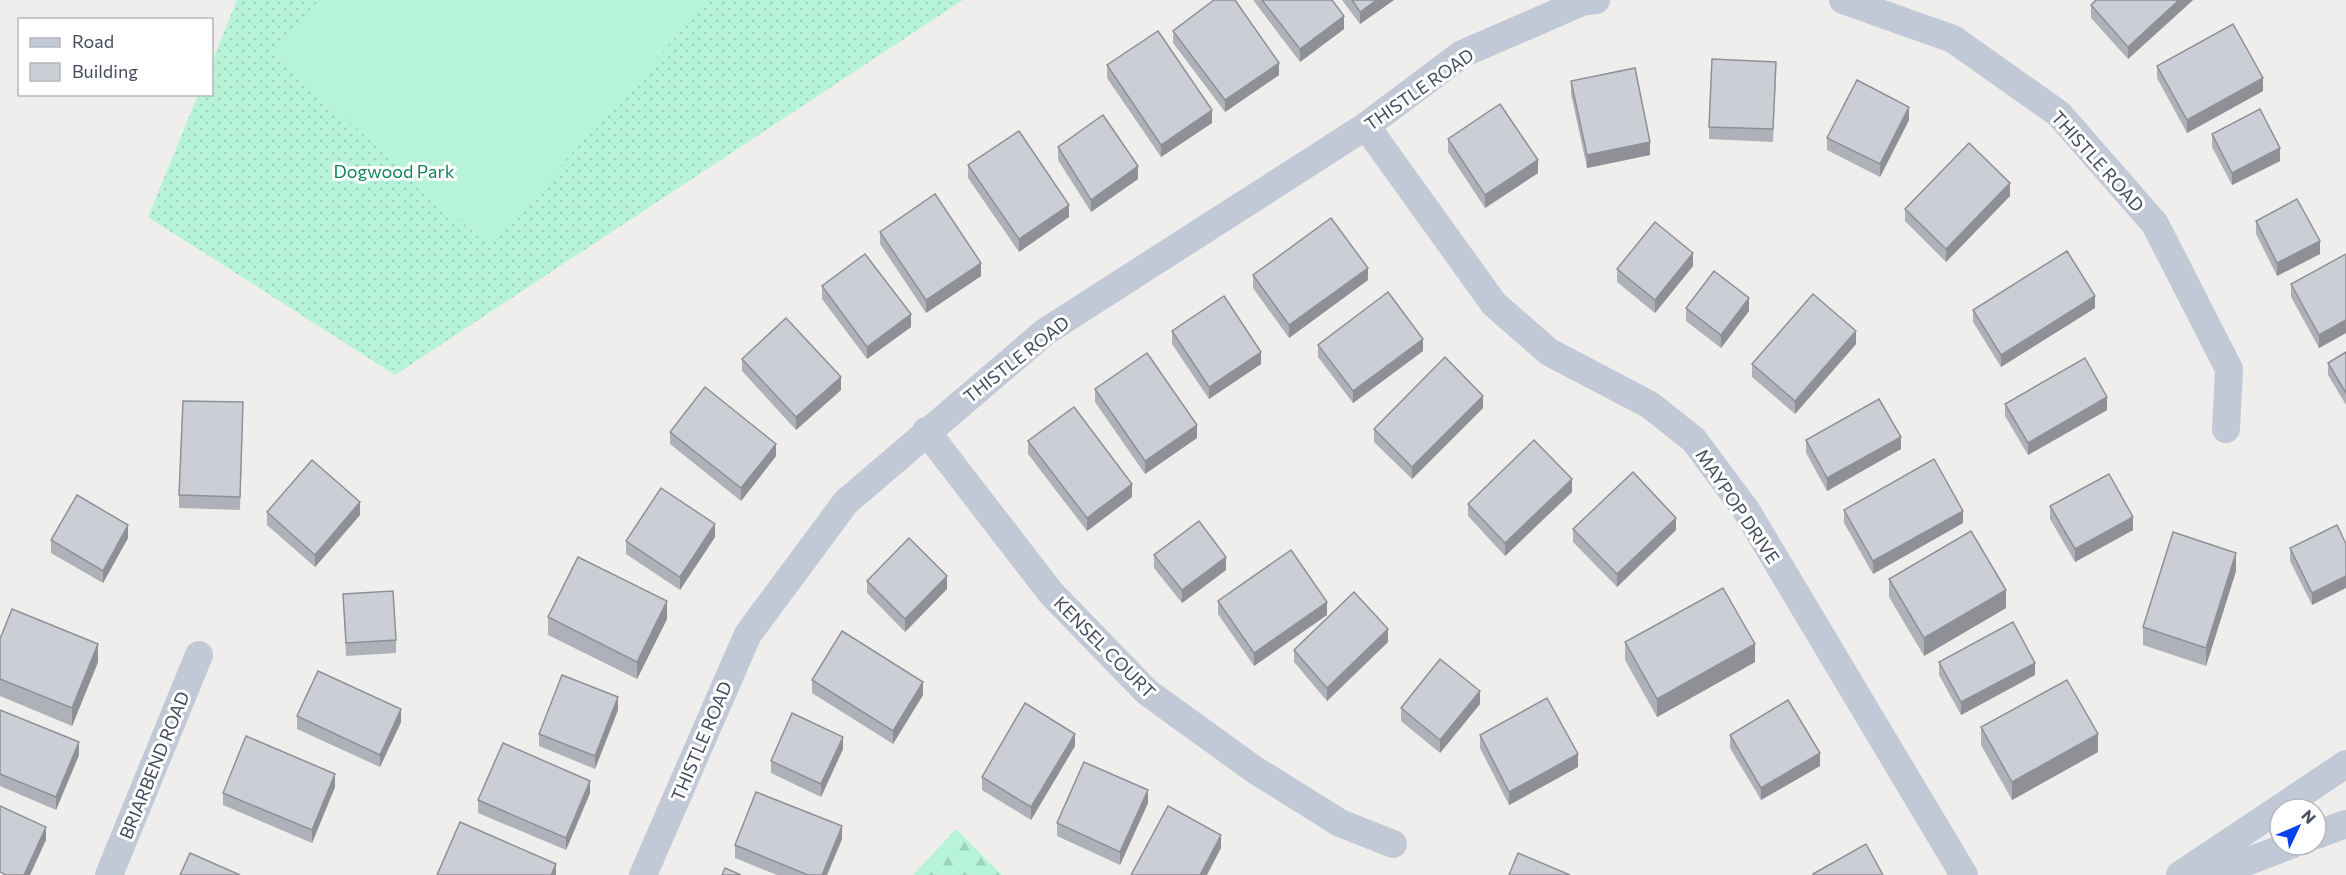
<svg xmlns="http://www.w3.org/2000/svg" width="2346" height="875" font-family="Commissioner,sans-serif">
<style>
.grass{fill:url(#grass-dots)}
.forest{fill:url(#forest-firs)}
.pitch{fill:#b7f3d9}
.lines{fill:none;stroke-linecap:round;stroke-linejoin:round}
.street{stroke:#c2c9d6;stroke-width:28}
.wall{fill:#afb1b8}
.shaded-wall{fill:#8f9096}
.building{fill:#ccced6;stroke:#8f9096;stroke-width:1.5}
.labels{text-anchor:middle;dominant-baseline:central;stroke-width:6;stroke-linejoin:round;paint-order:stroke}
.street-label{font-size:18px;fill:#444c5d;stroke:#fff}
.park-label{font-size:18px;fill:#0e845f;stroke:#fff}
</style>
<defs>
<pattern id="grass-dots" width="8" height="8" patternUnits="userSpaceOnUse" patternTransform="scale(1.5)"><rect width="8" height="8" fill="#b7f3d9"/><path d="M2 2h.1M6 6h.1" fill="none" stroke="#9fd2bd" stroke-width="1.8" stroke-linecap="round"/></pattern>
<pattern id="forest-firs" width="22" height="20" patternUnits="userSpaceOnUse" patternTransform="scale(1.5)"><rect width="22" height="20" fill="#b7f3d9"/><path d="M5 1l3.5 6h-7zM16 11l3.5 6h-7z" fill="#9fd2bd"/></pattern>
</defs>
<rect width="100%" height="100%" fill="#f0eeed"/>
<path class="grass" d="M237 0H963L395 375 148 217 198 95 212 94V62Z"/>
<path class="forest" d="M956 829 1002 875H913Z"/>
<path class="pitch" d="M319 0H709L489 246 272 53Z"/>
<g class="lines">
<g class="street">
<path d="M1843 0 1953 39 2059 114 2155 224 2229 369 2226 429"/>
<path d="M1366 126 1494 304 1549 352 1650 405 1694 440 1746 510 1964 875"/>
<path d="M926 431 1051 593 1147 692 1255 770 1340 823 1393 844"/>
<path d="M2316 835 2346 824"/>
<path d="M109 875 199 655"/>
<path d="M643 875 748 634 846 502 1045 332 1366 126 1462 54 1582 2 1596 0"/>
<path d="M2180 875 2346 764"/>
<path d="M2212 875 2291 845"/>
</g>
</g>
<g class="wall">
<path d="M1253 0H1332L1344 29 1300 62Z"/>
<path d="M1342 0H1394L1360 24Z"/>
<path d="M2193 0 2128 59 2091 18V5Z"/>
<path d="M1173 31 1279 75 1225 112 1173 43Z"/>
<path d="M1107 65 1212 123 1161 157 1107 78Z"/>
<path d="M2157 66 2263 91 2187 133 2157 78Z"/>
<path d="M1776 75 1773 142 1709 139V127Z"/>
<path d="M1571 81 1650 155 1587 168 1571 94Z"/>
<path d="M1909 120 1880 177 1827 150V138Z"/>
<path d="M2212 134 2280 161 2232 185 2212 147Z"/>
<path d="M1448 139 1538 173 1485 208 1448 152Z"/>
<path d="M1058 147 1138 179 1091 212 1058 160Z"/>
<path d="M968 165 1069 217 1019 252 968 178Z"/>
<path d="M2010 196 1946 262 1905 221V209Z"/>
<path d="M2256 221 2320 254 2277 276 2256 234Z"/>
<path d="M880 232 981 276 926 313 880 244Z"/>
<path d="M2346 254V333L2319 348 2291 297V284Z"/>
<path d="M1693 266 1655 313 1617 282V269Z"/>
<path d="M1253 275 1368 280 1289 338 1253 288Z"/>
<path d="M822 286 911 327 867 359 822 299Z"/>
<path d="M1686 308 1749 311 1721 348 1686 321Z"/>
<path d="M2095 308 2001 367 1973 322V310Z"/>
<path d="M1172 331 1261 364 1209 399 1172 344Z"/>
<path d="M1856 344 1795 414 1752 377V364Z"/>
<path d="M1318 345 1423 351 1353 403 1318 357Z"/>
<path d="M2346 352V405L2328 375V363Z"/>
<path d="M742 359 841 390 796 430 742 371Z"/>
<path d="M1095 389 1197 438 1145 474 1095 402Z"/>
<path d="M2005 404 2107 410 2028 455 2005 416Z"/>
<path d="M1483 408 1412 479 1374 442V429Z"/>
<path d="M243 415 240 510 179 508V495Z"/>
<path d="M670 432 776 456 741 501 670 444Z"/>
<path d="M1806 440 1901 449 1827 491 1806 453Z"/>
<path d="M1028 441 1132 497 1087 531 1028 454Z"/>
<path d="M1572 492 1505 556 1468 516V504Z"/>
<path d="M2050 506 2133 530 2075 562 2050 519Z"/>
<path d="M1844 510 1963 523 1873 574 1844 523Z"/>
<path d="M267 512 360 515 315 567 267 525Z"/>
<path d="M2337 525 2312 605 2290 561V548Z"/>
<path d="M1573 529 1676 530 1617 587 1573 542Z"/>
<path d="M715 537 680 590 626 554V541Z"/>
<path d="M128 538 103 583 51 553V540Z"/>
<path d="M1154 555 1226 570 1182 603 1154 568Z"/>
<path d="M2236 571 2206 666 2143 645V627Z"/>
<path d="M1889 579 2006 608 1924 656 1889 597Z"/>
<path d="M867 581 947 589 905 632 867 593Z"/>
<path d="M343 594 396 640V653L346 656Z"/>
<path d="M1218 601 1327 615 1254 666 1218 614Z"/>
<path d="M548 617 667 619 637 679 548 635Z"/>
<path d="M0 639 98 662 72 726 0 696Z"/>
<path d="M1388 642 1327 701 1294 662V650Z"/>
<path d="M1625 642 1755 662 1657 717 1625 660Z"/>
<path d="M1939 662 2035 675 1961 715 1939 675Z"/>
<path d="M812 680 923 695 893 744 812 693Z"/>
<path d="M1480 704 1440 753 1401 721V708Z"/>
<path d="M0 710 79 755 56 810 0 786Z"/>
<path d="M618 710 595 769 539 746V734Z"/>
<path d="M297 716 401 722 380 767 297 729Z"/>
<path d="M1981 727 2098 752 2012 800 1981 745Z"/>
<path d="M1480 735 1578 767 1509 805 1480 748Z"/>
<path d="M1730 735 1820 766 1761 800 1730 748Z"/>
<path d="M1075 746 1031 820 982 790V777Z"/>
<path d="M843 749 821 797 771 773V761Z"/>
<path d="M335 787 312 843 223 805V793Z"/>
<path d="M590 793 566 850 478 813V800Z"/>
<path d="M1148 803 1120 865 1057 836V823Z"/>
<path d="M842 839 827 875H777L735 858V845Z"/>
</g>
<g class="shaded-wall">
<path d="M1377 0H1394L1360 24V12Z"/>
<path d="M2179 0H2193L2128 59V47Z"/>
<path d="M1344 16V29L1300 62V49Z"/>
<path d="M1279 63V75L1225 112V100Z"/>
<path d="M2263 78V91L2187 133V120Z"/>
<path d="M1909 107V120L1880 177V164Z"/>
<path d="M1212 110V123L1161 157V145Z"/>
<path d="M1650 142V155L1587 168V155Z"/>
<path d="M2280 148V161L2232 185V173Z"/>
<path d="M1538 160V173L1485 208V195Z"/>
<path d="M1138 166V179L1091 212V200Z"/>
<path d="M2010 183V196L1946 262V249Z"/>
<path d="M1069 205V217L1019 252V239Z"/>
<path d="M2320 241V254L2277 276V263Z"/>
<path d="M1693 253V266L1655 313V300Z"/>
<path d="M981 263V276L926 313V300Z"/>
<path d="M1368 268V280L1289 338V325Z"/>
<path d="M2095 296V308L2001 367V355Z"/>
<path d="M1749 298V311L1721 348V335Z"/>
<path d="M911 314V327L867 359V347Z"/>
<path d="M2346 320V333L2319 348V335Z"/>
<path d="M1856 331V344L1795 414V401Z"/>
<path d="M1423 339V351L1353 403V391Z"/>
<path d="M1261 352V364L1209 399V387Z"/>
<path d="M841 377V390L796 430V417Z"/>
<path d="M1483 396V408L1412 479V467Z"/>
<path d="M2107 397V410L2028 455V443Z"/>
<path d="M1197 425V438L1145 474V461Z"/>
<path d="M1901 437V449L1827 491V478Z"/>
<path d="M776 444V456L741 501V488Z"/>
<path d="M1572 479V492L1505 556V543Z"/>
<path d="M1132 484V497L1087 531V518Z"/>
<path d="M360 502V515L315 567V555Z"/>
<path d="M1963 511V523L1873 574V561Z"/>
<path d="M2133 517V530L2075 562V549Z"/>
<path d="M1676 518V530L1617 587V574Z"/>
<path d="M715 524V537L680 590V577Z"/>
<path d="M128 525V538L103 583V571Z"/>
<path d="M2236 553V571L2206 666V648Z"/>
<path d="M1226 557V570L1182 603V590Z"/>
<path d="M947 576V589L905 632V619Z"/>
<path d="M2346 576V588L2312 605V593Z"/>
<path d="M2006 590V608L1924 656V638Z"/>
<path d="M667 601V619L637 679V662Z"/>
<path d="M1327 602V615L1254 666V653Z"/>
<path d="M1388 629V642L1327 701V688Z"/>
<path d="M98 644V662L72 726V708Z"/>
<path d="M1755 644V662L1657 717V699Z"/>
<path d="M2035 663V675L1961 715V702Z"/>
<path d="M923 682V695L893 744V731Z"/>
<path d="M1480 691V704L1440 753V740Z"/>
<path d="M618 697V710L595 769V756Z"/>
<path d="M401 709V722L380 767V755Z"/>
<path d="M1075 734V746L1031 820V807Z"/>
<path d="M2098 734V752L2012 800V782Z"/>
<path d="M843 737V749L821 797V784Z"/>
<path d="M79 742V755L56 810V797Z"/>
<path d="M1820 753V766L1761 800V788Z"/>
<path d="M1578 754V767L1509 805V792Z"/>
<path d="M335 774V787L312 843V830Z"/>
<path d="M590 781V793L566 850V838Z"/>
<path d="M1148 790V803L1120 865V852Z"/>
<path d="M842 826V839L827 875H822Z"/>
<path d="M46 827V840L30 875H24Z"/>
<path d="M1221 835V848L1207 875H1200Z"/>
<path d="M556 864V875H551Z"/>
</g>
<g class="building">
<path d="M1214 0H1235L1279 63 1225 100 1173 31Z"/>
<path d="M1262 0H1332L1344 16 1300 49Z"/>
<path d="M1352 0H1377L1360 12Z"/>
<path d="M2096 0H2179L2128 47 2091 5Z"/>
<path d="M2233 24 2263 78 2187 120 2157 66Z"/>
<path d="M1158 31 1212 110 1161 145 1107 65Z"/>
<path d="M1712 59 1776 62 1773 129 1709 127Z"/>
<path d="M1635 68 1650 142 1587 155 1571 81Z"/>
<path d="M1857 80 1909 107 1880 164 1827 138Z"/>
<path d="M1500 104 1538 160 1485 195 1448 139Z"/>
<path d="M2260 109 2280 148 2232 173 2212 134Z"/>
<path d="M1103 115 1138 166 1091 200 1058 147Z"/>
<path d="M1019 131 1069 205 1019 239 968 165Z"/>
<path d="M1969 143 2010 183 1946 249 1905 209Z"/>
<path d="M935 194 981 263 926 300 880 232Z"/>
<path d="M2297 199 2320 241 2277 263 2256 221Z"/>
<path d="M1331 218 1368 268 1289 325 1253 275Z"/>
<path d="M1655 222 1693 253 1655 300 1617 269Z"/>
<path d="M2067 251 2095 296 2001 355 1973 310Z"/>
<path d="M865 254 911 314 867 347 822 286Z"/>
<path d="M2346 254V320L2319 335 2291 284Z"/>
<path d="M1714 271 1749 298 1721 335 1686 308Z"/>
<path d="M1388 292 1423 339 1353 391 1318 345Z"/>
<path d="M1813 294 1856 331 1795 401 1752 364Z"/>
<path d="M1224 296 1261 352 1209 387 1172 331Z"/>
<path d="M786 318 841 377 796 417 742 359Z"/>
<path d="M2346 352V393L2328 363Z"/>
<path d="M1147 353 1197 425 1145 461 1095 389Z"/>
<path d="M1445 357 1483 396 1412 467 1374 429Z"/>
<path d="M2085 358 2107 397 2028 443 2005 404Z"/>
<path d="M705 387 776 444 741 488 670 432Z"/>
<path d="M1879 399 1901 437 1827 478 1806 440Z"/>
<path d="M183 401 243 402 240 497 179 495Z"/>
<path d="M1074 407 1132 484 1087 518 1028 441Z"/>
<path d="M1534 440 1572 479 1505 543 1468 504Z"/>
<path d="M1934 459 1963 511 1873 561 1844 510Z"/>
<path d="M312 460 360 502 315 555 267 512Z"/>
<path d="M1633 472 1676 518 1617 574 1573 529Z"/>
<path d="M2109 474 2133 517 2075 549 2050 506Z"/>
<path d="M661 488 715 524 680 577 626 541Z"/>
<path d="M77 495 128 525 103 571 51 540Z"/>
<path d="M1199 521 1226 557 1182 590 1154 555Z"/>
<path d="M2337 525 2346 544V576L2312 593 2290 548Z"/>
<path d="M1971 531 2006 590 1924 638 1889 579Z"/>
<path d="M2173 532 2236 553 2206 648 2143 627Z"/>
<path d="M909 538 947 576 905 619 867 581Z"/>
<path d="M1291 550 1327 602 1254 653 1218 601Z"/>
<path d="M578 557 667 601 637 662 548 617Z"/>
<path d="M1723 588 1755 644 1657 699 1625 642Z"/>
<path d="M393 591 396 640 346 643 343 594Z"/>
<path d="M1354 592 1388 629 1327 688 1294 650Z"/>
<path d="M12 609 98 644 72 708 0 679V639Z"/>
<path d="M2013 622 2035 663 1961 702 1939 662Z"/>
<path d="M842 631 923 682 893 731 812 680Z"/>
<path d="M1440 659 1480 691 1440 740 1401 708Z"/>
<path d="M318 671 401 709 380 755 297 716Z"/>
<path d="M562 675 618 697 595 756 539 734Z"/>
<path d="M2067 680 2098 734 2012 782 1981 727Z"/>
<path d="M1547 698 1578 754 1509 792 1480 735Z"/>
<path d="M1788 700 1820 753 1761 788 1730 735Z"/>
<path d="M1025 703 1075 734 1031 807 982 777Z"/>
<path d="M0 710 79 742 56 797 0 774Z"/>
<path d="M792 713 843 737 821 784 771 761Z"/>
<path d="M246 736 335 774 312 830 223 793Z"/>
<path d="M503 743 590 781 566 838 478 800Z"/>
<path d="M1084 762 1148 790 1120 852 1057 823Z"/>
<path d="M756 792 842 826 822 875H808L735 845Z"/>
<path d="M0 806 46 827 24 875H6L0 872Z"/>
<path d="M1168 806 1221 835 1200 875H1131Z"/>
<path d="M460 822 556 864 551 875H437Z"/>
<path d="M1866 844 1883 875H1814L1813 874Z"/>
<path d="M190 853 240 875H180Z"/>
<path d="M1518 853 1570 875H1509Z"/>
<path d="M725 868 741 875H722Z"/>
</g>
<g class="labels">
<g class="street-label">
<text transform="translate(1419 89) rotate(-35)">THISTLE ROAD</text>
<text transform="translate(2098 161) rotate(48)">THISTLE ROAD</text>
<text transform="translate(1016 359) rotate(-38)">THISTLE ROAD</text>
<text transform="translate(1738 506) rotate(56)">MAYPOP DRIVE</text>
<text transform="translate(1105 647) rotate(45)">KENSEL COURT</text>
<text transform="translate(701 741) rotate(-67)">THISTLE ROAD</text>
<text transform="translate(154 765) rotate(-68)">BRIARBEND ROAD</text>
</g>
<g class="park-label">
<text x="394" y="171">Dogwood Park</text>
</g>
</g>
<rect x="18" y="18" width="195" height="78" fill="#ffffff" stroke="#b4b7be" stroke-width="1.5"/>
<rect x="30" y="38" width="30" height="9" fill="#c2c9d6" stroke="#b4b7be" stroke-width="1.5"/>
<text x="72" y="48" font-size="18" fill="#444c5d">Road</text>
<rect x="30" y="63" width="30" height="18" fill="#ccced6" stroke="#b4b7be" stroke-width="1.5"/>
<text x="72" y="78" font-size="18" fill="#444c5d">Building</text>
<g transform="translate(2298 827) rotate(46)"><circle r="28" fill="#ffffff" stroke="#b4b7be" stroke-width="1.5"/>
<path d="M0-4.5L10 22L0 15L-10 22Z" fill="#0842ef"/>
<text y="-9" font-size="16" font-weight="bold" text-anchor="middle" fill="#444c5d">N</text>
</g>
</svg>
